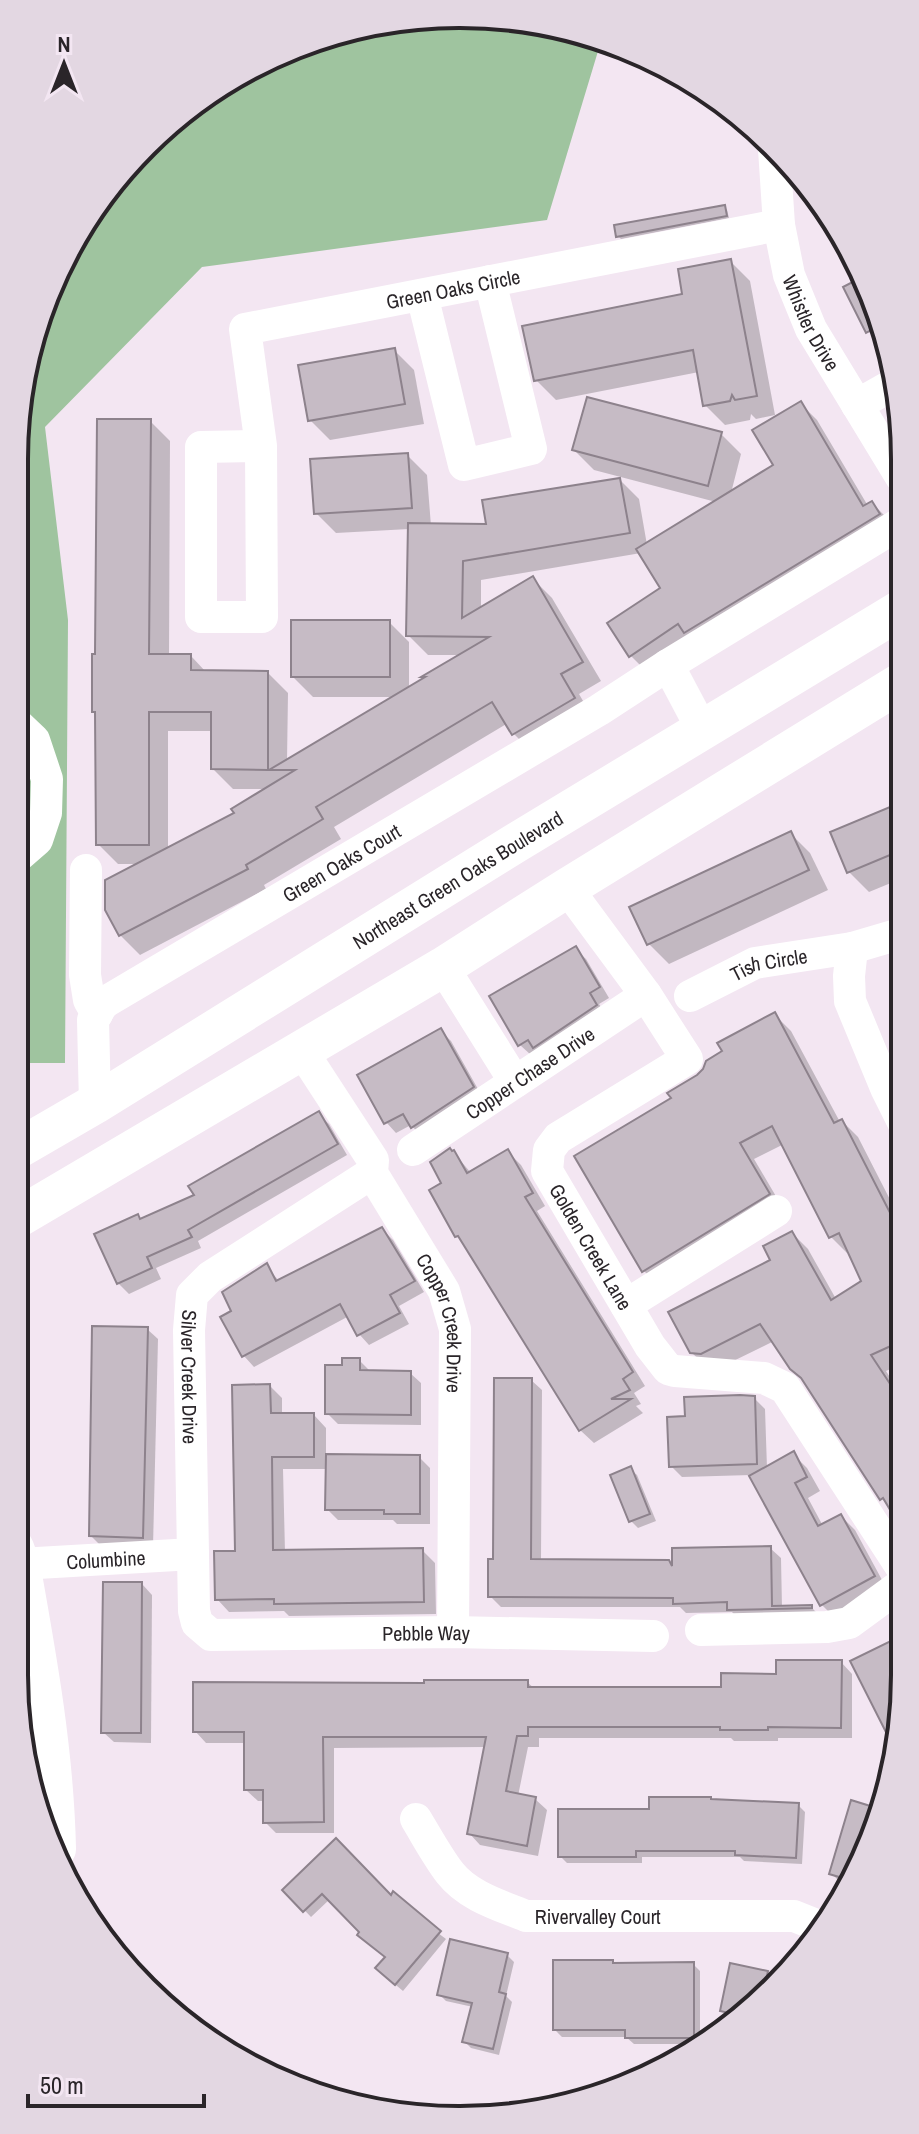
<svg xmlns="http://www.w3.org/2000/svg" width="919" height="2134" font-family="'Archivo Narrow',sans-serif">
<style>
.green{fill:#9fc49f}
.shadow{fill:#0003;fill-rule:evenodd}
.building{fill:#c6bbc5;stroke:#8d828c;stroke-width:2}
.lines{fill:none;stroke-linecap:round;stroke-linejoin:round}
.minor{stroke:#fff;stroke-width:32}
.major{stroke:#fff;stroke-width:40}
.labels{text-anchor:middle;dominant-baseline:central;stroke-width:6;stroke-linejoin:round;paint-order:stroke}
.street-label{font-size:20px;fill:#2a2529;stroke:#f3e6f2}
.rim{fill:none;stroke:#2a2529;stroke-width:4}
</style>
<rect width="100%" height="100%" fill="#f3e6f2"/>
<path class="green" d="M431 15 602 38 547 220 202 267 45 427 68 620 65 1063H14V459L38 316 125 165 263 60Z"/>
<g class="shadow">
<path d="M724 207 727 210 729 218 621 239 618 236Z"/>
<path d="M730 261 750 281 775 415 756 419 751 414 750 420 725 425 705 405 699 372 556 400 536 380 685 296Z"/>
<path d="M865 278 871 289 883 334 875 338 868 331Z"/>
<path d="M394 350 414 370 424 424 330 440 310 420Z"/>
<path d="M801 404 817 420 868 506 872 503 888 519 647 672 631 656 663 589 641 553 481 580V609L533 579 552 598 601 681 579 694 593 718 533 753 514 734 508 723 334 827 341 839 264 885 266 889 140 955 120 935 107 909 140 864H118L98 844 97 656 150 421 170 441 169 656H191L206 672 268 673 288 693 287 761 397 697H313L293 677 389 622 409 642V689L462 655H428L408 635 409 529 336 533 316 513 407 455 427 475 431 526H489L620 480 639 499 647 545 716 502 594 470 574 450 721 434 741 454 731 493 775 465ZM168 731H213V769L233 789H268L237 814 168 850Z"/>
<path d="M902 804 903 878 869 892 849 872 833 833Z"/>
<path d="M790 833 810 853 828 890 669 964 649 944 632 908Z"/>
<path d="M575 949 586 959 609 998 599 1004 606 1016 531 1055 520 1045Z"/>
<path d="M775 1015 791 1031 840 1122 842 1121 858 1137 904 1227V1363L886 1371 904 1400 905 1531 892 1509 882 1499 807 1384 774 1341 717 1369 708 1368 691 1352 773 1261 792 1233 808 1249 836 1299 863 1281 849 1251 847 1253 831 1237 784 1144 754 1159 784 1210 660 1287 644 1271 577 1157 673 1099Z"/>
<path d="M441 1031 451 1041 483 1098 423 1138 411 1125 396 1133 386 1122Z"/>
<path d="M318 1114 329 1124 347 1155 198 1241 201 1248 156 1268 161 1279 129 1294 118 1283 142 1221 196 1196Z"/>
<path d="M508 1152 521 1165 545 1206 537 1211 645 1386 634 1393 641 1404 636 1406 643 1413 594 1443 580 1430 466 1245 457 1236 444 1184 454 1153 471 1173Z"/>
<path d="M382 1229 393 1240 424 1292 399 1306 409 1324 369 1345 359 1334 349 1316 254 1367 244 1356 223 1318 234 1312 266 1266 280 1282Z"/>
<path d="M147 1329 158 1339 153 1547 101 1546 91 1536Z"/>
<path d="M359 1360 370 1371 410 1373 421 1383V1425L338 1424 327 1413 344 1367Z"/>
<path d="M531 1380 542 1390 541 1561 669 1562 674 1567 770 1548 781 1558 782 1608 811 1607 822 1618 739 1620 732 1612 686 1613 680 1607H501L490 1596Z"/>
<path d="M270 1386 282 1398V1415H314L326 1428V1456L419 1457 430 1468V1524H397L393 1520H338L327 1509V1469H283L285 1552 422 1550 435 1563 436 1614 289 1616 284 1611 229 1612 217 1599 237 1553Z"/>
<path d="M754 1398 765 1409 767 1468 793 1454 807 1468 820 1491 808 1498 823 1526 841 1516 855 1530 888 1591 836 1619 822 1605 751 1475 682 1477 671 1466 687 1418Z"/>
<path d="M630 1469 637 1475 656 1521 638 1528 631 1521 612 1476Z"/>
<path d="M142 1584 152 1595 151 1743 114 1742 103 1732Z"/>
<path d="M841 1662 852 1674V1738H778V1741H734L731 1738H539V1747H528L518 1796 535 1799 547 1810 538 1856 480 1845 469 1833 486 1747 334 1748V1833H276L265 1822V1801H258L246 1790V1743H206L195 1731 426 1685 527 1682 535 1689H723Z"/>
<path d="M713 1802 798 1805 805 1812 802 1864 744 1861 740 1857H642V1863H567L560 1856 651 1811Z"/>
<path d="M879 1810 882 1813 881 1818 844 1882 838 1880 831 1873Z"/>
<path d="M285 1890 391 1898 446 1939 403 1991 384 1975 387 1958 330 1899 311 1917Z"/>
<path d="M507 1955 514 1962 506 1996 512 2002 499 2055 471 2048 465 2042 473 2007 446 2001 439 1994Z"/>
<path d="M693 1964 700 1971V2044H634L626 2037H562L555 2030 615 1965Z"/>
<path d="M767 1972 774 1979 773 1986 734 2018 729 2017 722 2010Z"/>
</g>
<g class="building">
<path d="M725 205 727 216 616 237 614 225Z"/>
<path d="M731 259 757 396 735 400 732 395 730 401 703 406 693 350 534 381 522 326 682 294 678 269Z"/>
<path d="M864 276 871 289 881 325 866 333 843 287Z"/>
<path d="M395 348 405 404 308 421 298 365Z"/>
<path d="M587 397 722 432 708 486 572 450Z"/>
<path d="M801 401 863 506 872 501 880 514 684 633 678 624 629 657 607 623 660 588 636 549 773 465 752 430Z"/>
<path d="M97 419H151L149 654H191V670L268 671V770L211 769V712H149V845H96L95 712H92V654H95Z"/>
<path d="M408 453 412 508 314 514 310 459Z"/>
<path d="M620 478 630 533 463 561 462 618 533 576 583 662 561 674 575 698 512 735 492 702 316 807 323 819 246 865 248 869 119 936 105 910V880L234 813 231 809 295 770H269L425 677H421L489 637 406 636 408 523 486 524 482 500Z"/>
<rect x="291" y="620" width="99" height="57"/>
<path d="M902 802V850L847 873 830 832Z"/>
<path d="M791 831 809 870 647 945 629 907Z"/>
<path d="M576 946 600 987 590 993 597 1005 533 1048 528 1040 518 1046 489 996Z"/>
<path d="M775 1012 834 1123 842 1119 904 1240V1340L871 1355 904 1405 905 1535 883 1498 880 1500 801 1378 790 1369 760 1324 701 1354 690 1353 668 1312 770 1260 763 1246 792 1231 831 1300 861 1281 839 1233 829 1238 772 1126 740 1143 770 1194 642 1272 574 1156 671 1098 667 1093 697 1075 703 1069 706 1061 722 1051 717 1043Z"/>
<path d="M441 1028 474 1087 411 1128 403 1114 384 1124 357 1075Z"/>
<path d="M319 1111 338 1144 188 1230 192 1237 147 1257 152 1268 117 1284 94 1234 138 1214 140 1219 194 1195 188 1186Z"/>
<path d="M450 1148 452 1151 454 1150 467 1173 508 1149 533 1193 525 1197 633 1372 623 1379 630 1390 611 1399H631L579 1431 458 1236 455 1237 429 1190 441 1183 430 1162Z"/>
<path d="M382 1227 415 1281 390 1295 400 1313 357 1336 340 1304 242 1357 220 1317 231 1311 222 1292 267 1263 276 1281Z"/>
<path d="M92 1326 148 1327 143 1538 89 1536Z"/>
<path d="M342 1358H360V1370L411 1371V1415L325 1414V1365H342Z"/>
<path d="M494 1378H532L531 1559 669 1560 672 1566V1548L771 1546 772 1606 812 1605V1608L727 1610V1602L673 1604V1598L488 1597V1559H493Z"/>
<path d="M270 1384 271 1413H314V1457H272L273 1550 423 1548 424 1602 274 1604V1599L215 1600 214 1551H235L232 1385Z"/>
<path d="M740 1395 755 1396 757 1464 669 1467 667 1417 685 1416 684 1397Z"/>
<path d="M794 1451 807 1477 795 1483 818 1526 841 1514 875 1576 820 1606 749 1476Z"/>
<path d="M326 1454 420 1455V1514H384V1510H325Z"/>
<path d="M631 1466 650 1514 629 1522 610 1475Z"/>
<path d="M103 1582H142L141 1733H101Z"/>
<path d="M905 1634V1674L893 1746 850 1661Z"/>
<path d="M776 1660H842L841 1728 768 1727V1730H720V1727H528V1736H517L506 1791 536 1797 527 1846 467 1834 486 1737H323L324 1822 263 1823V1790H244V1732H193V1682L424 1683V1680H528V1687H721V1673L776 1674Z"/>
<path d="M649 1797H711V1799L799 1803 796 1858 735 1855V1851H636V1857H558V1809H649Z"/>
<path d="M851 1800 880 1809 873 1832 846 1879 829 1874Z"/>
<path d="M336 1838 391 1895 393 1891 441 1931 395 1985 375 1968 385 1957 357 1935 359 1932 322 1894 303 1912 282 1890Z"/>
<path d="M450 1939 508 1953 499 1992 506 1994 493 2049 462 2042 472 2003 437 1995Z"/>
<path d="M553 1960H613V1963L694 1962V2038H625V2030H553Z"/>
<path d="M730 1963 768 1971 763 1994 738 2015 720 2011Z"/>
</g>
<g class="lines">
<g class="minor">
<path id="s1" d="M774 149 779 225 789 275 811 329 901 477"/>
<path d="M422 295 464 465 531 449 490 281"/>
<path d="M857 405 896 383"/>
<path id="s2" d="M261 446 201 447V617H262L261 446 245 329 779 225"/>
<path d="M668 665 703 731"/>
<path d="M14 860 37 840 46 813 47 779 34 740 14 721"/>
<path d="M86 870 85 975 89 1000 97 1014"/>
<path id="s3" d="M567 888 646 995 687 1059 558 1138 549 1150 547 1171 650 1346 668 1369 675 1371 764 1378 785 1388 905 1573"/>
<path d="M852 948 849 976 850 1001 886 1088 903 1122"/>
<path d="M443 967 515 1082"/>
<path id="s4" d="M690 996 755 963 852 948 903 933"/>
<path id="s5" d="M302 1051 373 1160 372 1173 444 1291 455 1329 453 1632"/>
<path id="s6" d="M95 1104 93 1020 102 1005 107 1001 599 710 668 665 901 523"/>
<path id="s7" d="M413 1150 646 995"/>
<path id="s8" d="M372 1173 210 1277 192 1295 189 1330 194 1611 197 1623 211 1635 453 1632 653 1636"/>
<path d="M626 1305 776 1211"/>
<path id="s9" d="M20 1564 193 1554"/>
<path d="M701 1630 827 1627 849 1623 905 1582"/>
<path id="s10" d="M416 1819C427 1837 437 1856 450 1873 468 1896 499 1905 526 1916H794L819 1926"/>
</g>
<g class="major">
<path id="s11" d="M14 1151 95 1104 514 844 902 609"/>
<path d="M14 1220 443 967 567 888 902 682"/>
<path d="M14 1548 20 1564C37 1659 54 1753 56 1849"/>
</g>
</g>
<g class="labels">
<g class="street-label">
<text stroke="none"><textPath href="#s2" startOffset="792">Green Oaks Circle</textPath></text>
<text stroke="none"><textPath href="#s1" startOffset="180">Whistler Drive</textPath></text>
<text stroke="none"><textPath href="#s6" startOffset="380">Green Oaks Court</textPath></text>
<text stroke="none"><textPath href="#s11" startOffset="520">Northeast Green Oaks Boulevard</textPath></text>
<text stroke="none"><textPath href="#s4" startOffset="86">Tish Circle</textPath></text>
<text stroke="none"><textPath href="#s7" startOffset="140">Copper Chase Drive</textPath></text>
<text stroke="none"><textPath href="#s3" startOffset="484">Golden Creek Lane</textPath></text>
<text stroke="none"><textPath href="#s5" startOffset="312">Copper Creek Drive</textPath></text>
<text stroke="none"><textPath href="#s8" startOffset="300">Silver Creek Drive</textPath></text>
<text stroke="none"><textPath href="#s9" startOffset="86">Columbine</textPath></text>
<text stroke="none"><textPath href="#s8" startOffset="780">Pebble Way</textPath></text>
<text stroke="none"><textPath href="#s10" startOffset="224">Rivervalley Court</textPath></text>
</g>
</g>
<path d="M0 0H919V2134H0ZM459 28H460A431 431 0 0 1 891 459V1675A431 431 0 0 1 460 2106H459A431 431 0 0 1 28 1675V459A431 431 0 0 1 459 28Z" fill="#e3d7e2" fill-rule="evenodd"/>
<path class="rim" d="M459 28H460A431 431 0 0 1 891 459V1675A431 431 0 0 1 460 2106H459A431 431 0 0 1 28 1675V459A431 431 0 0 1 459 28Z"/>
<g transform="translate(64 64)" stroke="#f3e6f2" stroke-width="6" paint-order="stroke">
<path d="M0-6L14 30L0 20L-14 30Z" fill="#2a2529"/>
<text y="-12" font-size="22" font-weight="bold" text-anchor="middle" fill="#2a2529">N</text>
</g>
<path d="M28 2094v12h176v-12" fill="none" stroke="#2a2529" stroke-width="4"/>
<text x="40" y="2094" font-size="24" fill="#2a2529" stroke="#f3e6f2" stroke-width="6" paint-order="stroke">50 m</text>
</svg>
